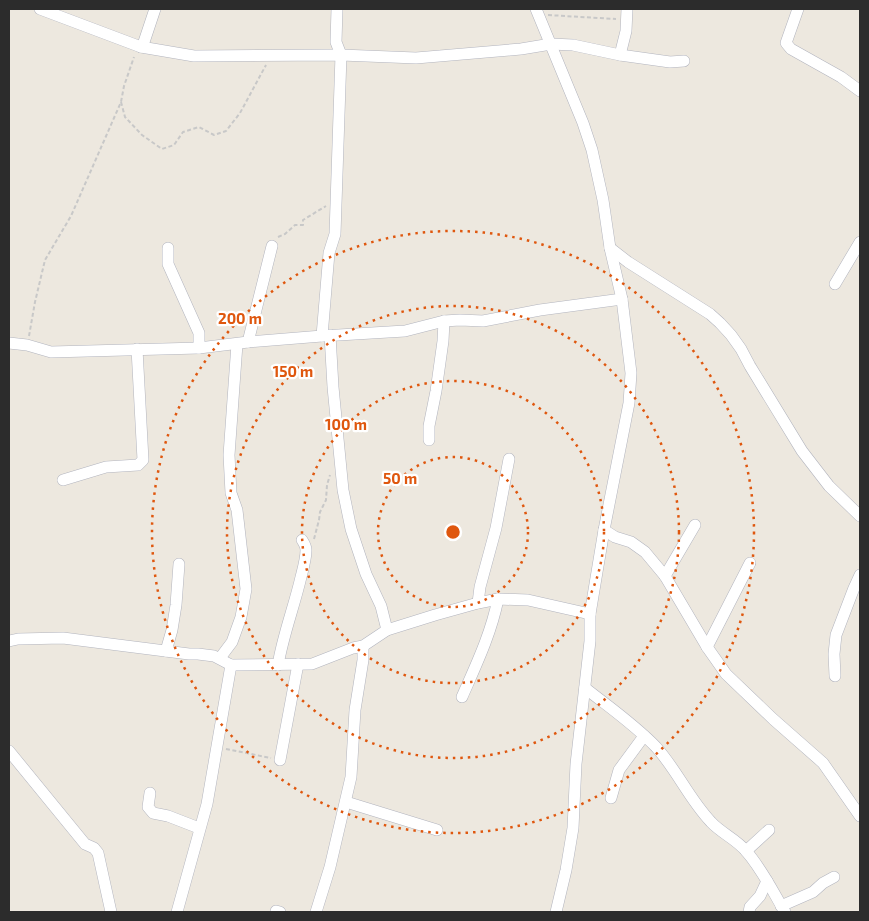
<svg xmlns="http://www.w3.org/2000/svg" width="869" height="921" font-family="'Exo 2',sans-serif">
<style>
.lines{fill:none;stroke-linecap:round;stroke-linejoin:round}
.minor-casing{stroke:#b2b4be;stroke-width:12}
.path{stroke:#c8c8c8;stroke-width:2;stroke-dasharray:4 2.5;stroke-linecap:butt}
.minor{stroke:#fff;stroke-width:11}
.ring{fill:none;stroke:#df570e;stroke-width:2.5;stroke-dasharray:2.5 5}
.centre{fill:#df570e;stroke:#fff;stroke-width:2.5}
.ring-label{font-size:15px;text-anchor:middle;font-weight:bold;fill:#df570e;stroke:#fff;stroke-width:4.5;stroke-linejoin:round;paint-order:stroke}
</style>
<rect width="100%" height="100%" fill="#ede8df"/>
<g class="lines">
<g class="minor-casing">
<g id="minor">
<path d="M40 9 141 47 194 56 341 55 416 58 521 49 551 44 573 45 620 55 670 62 684 61"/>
<path d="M798 9 786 43 791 49 841 77 860 91"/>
<path d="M141 47 144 42 155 9"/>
<path d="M620 55 626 31 627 9"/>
<path d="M168 248V264L199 333V348"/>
<path d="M610 248 628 262 710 314 720 323 731 335 741 349 750 366 802 451 829 486 860 516"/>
<path d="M835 284 860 242"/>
<path d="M330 335 333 387 343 490 351 529 366 574 381 606 387 630"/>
<path d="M322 336 329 253 335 234 341 55 336 42 337 9"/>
<path d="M248 342 272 246"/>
<path d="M9 343 27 345 51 352 199 348 248 342 322 336 405 331 444 321 460 320 483 321 540 310 622 299"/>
<path d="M429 440V426L436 391 443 341 444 321"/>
<path d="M63 480 106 467 138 465 143 460 137 349"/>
<path d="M604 530 615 537 631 542 645 552 665 576 707 647 726 674 773 719 823 763 860 816"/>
<path d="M665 576 695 525"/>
<path d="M478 603 480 587 496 528 509 459"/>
<path d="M9 641 18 639 63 638 189 654H198L214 656 231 665 312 664 353 648 363 646 387 630 435 615 478 603 498 599 528 600 590 614 604 530 629 403 631 373 622 299 610 248 603 200 592 150 583 123 536 9"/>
<path d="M707 647 750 563"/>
<path d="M166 651 172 630 176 605 179 564"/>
<path d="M220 658 232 642 241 617 246 589 237 510 231 493 229 455 237 344"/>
<path d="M278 665C283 635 294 607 301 577 303 569 306 559 306 550 306 546 304 543 302 540"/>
<path d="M835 676 834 654 836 635 854 588 860 575"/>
<path d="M585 688C609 707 635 725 656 747 677 770 689 799 711 822 721 833 736 839 746 851 762 869 773 892 785 912"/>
<path d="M462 697C476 665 491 634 498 599"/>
<path d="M9 751 85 844 94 848 98 853 111 912"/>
<path d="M280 760 298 664"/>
<path d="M150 793 148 807 153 813 168 816 199 828"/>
<path d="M611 798 619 770 644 736"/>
<path d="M346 802 437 830"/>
<path d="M746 851 769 830"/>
<path d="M781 906 813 892 823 883 834 877"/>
<path d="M276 911 280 912"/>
<path d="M177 912 207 804 231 665"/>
<path d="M316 912 330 867 351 777 355 710 363 660V646"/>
<path d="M556 912 566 870 573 828 576 764 590 641V614"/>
<path d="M749 912 750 907 760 896 767 881"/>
</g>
</g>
<g class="path">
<path d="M548 15 616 19"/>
<path d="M121 102 125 117 142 135 162 149 174 145 183 132 199 127 214 135 226 131 240 113 266 65"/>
<path d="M278 237 285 234 295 225H303V220L326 206"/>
<path d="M29 336 35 302 45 260 71 216 121 102 124 86 134 57"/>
<path d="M314 539 319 520 320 512 326 500 327 485 330 475"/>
<path d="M226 749 271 758"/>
</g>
<use href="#minor" class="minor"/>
</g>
<g class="ring">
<circle cx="453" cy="532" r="75"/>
<circle cx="453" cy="532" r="151"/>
<circle cx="453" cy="532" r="226"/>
<circle cx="453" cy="532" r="301"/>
</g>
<circle cx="453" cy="532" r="8" class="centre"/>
<g class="ring-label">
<text x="240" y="324">200 m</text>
<text x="293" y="377">150 m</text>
<text x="346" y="430">100 m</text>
<text x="400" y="484">50 m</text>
</g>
<rect width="869" height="921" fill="none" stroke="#2c2c2c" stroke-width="20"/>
</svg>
